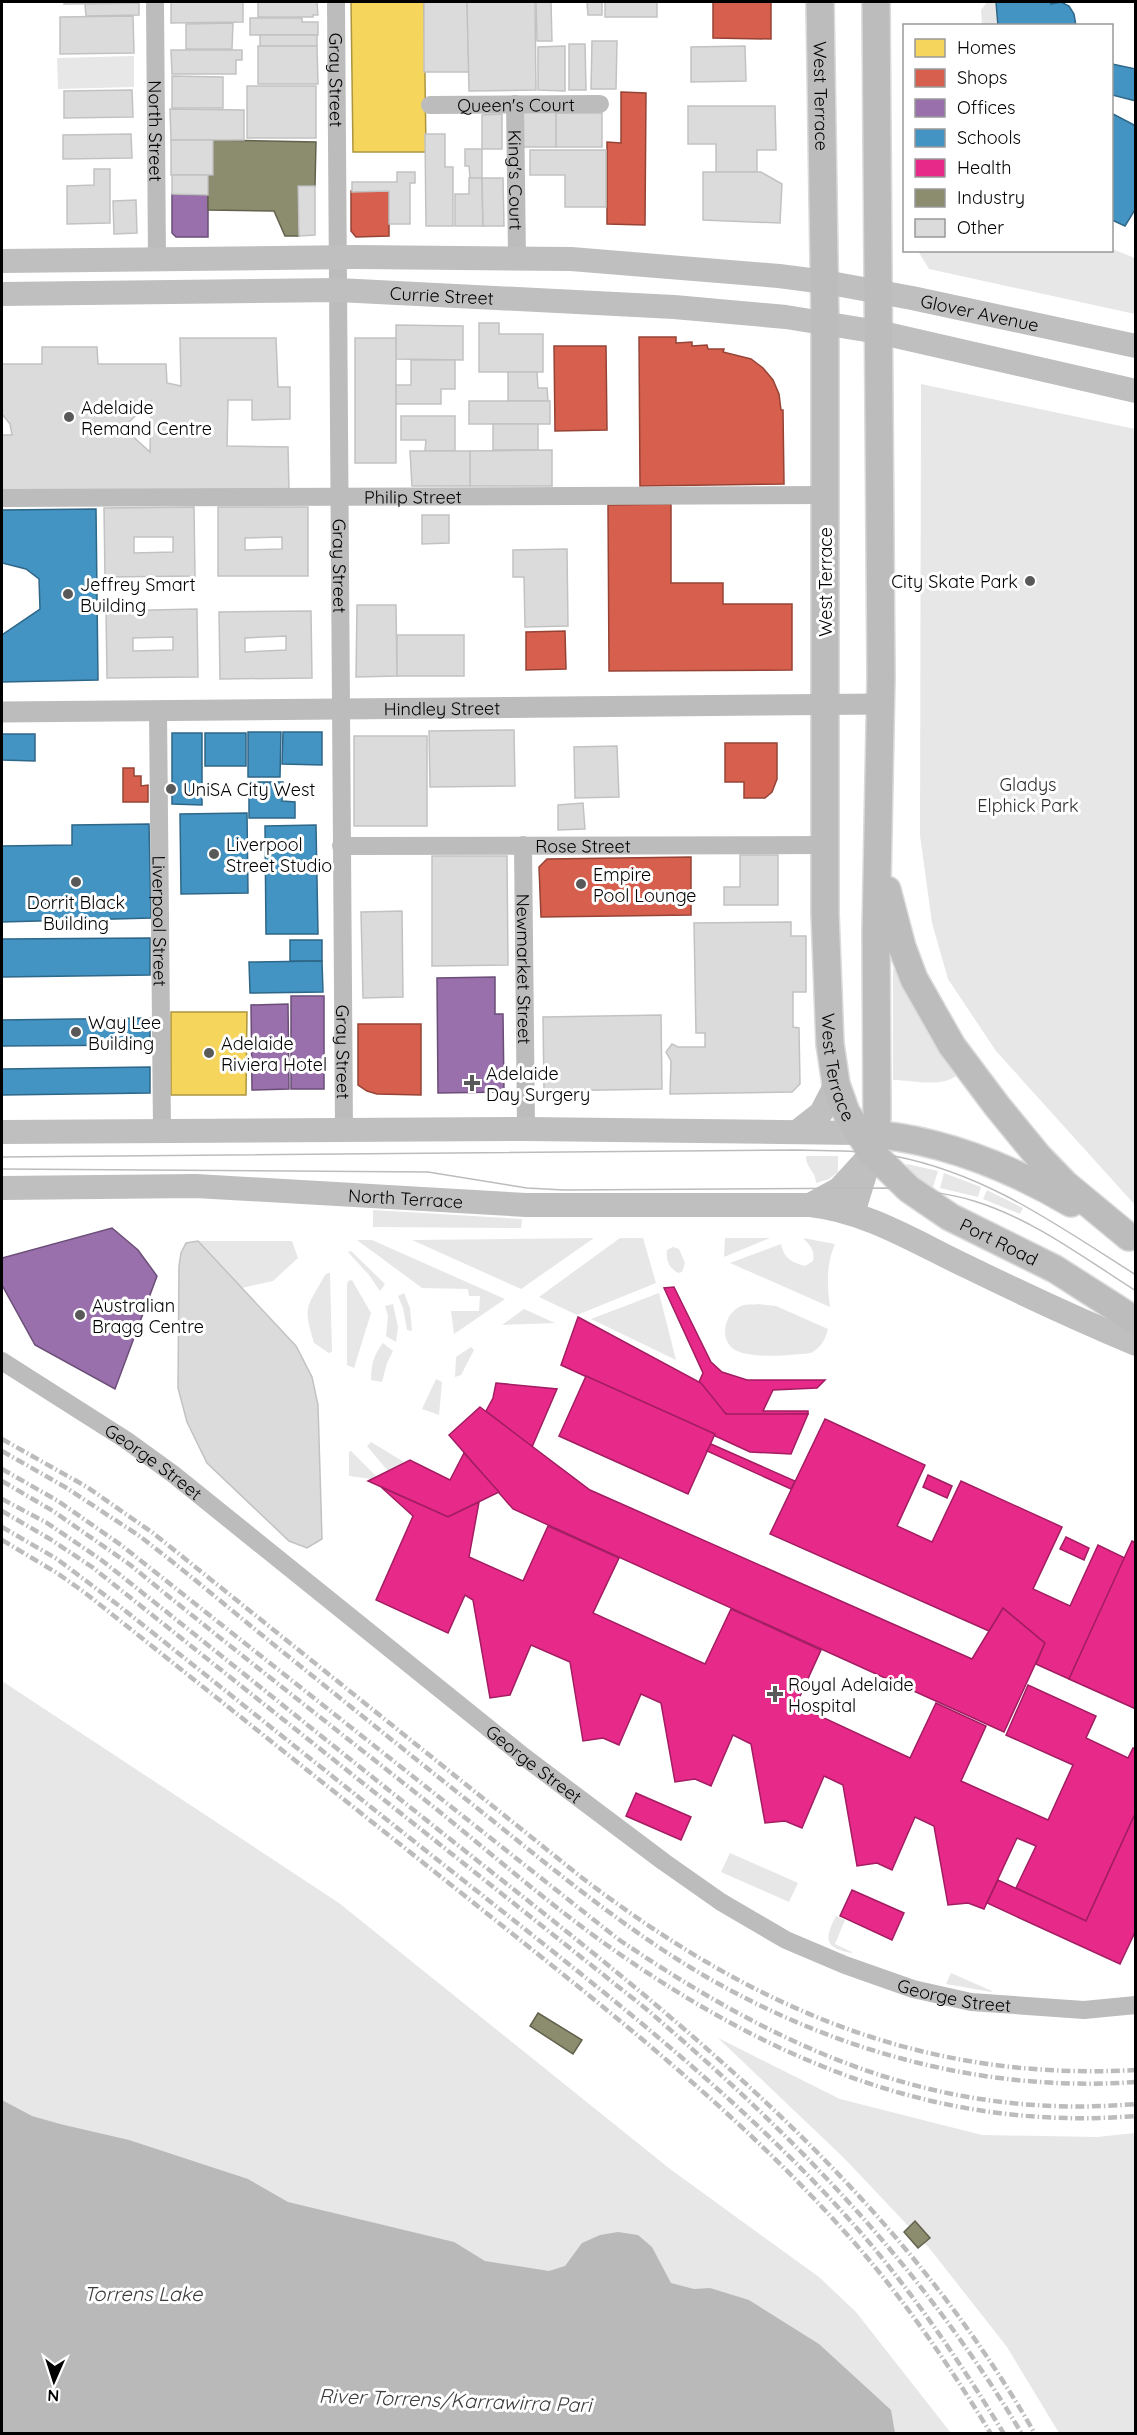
<svg xmlns="http://www.w3.org/2000/svg" width="1137" height="2435" font-family="Quicksand,sans-serif">
<style>
.green{fill:#e7e7e7}
.water{fill:#b9b9b9}
.homes{fill:#f6d55c;stroke:#ac9540;stroke-width:1.5}
.shops{fill:#d6604d;stroke:#964336;stroke-width:1.5}
.offices{fill:#9970ab;stroke:#6b4e78;stroke-width:1.5}
.schools{fill:#4393c3;stroke:#2f6788;stroke-width:1.5}
.health{fill:#e7298a;stroke:#a21d61;stroke-width:1.5}
.industry{fill:#8c8c6e;stroke:#62624d;stroke-width:1.5}
.building{fill:#dbdbdb;stroke:#c2c2c2;stroke-width:1.5;fill-rule:evenodd}
.lines{fill:none;stroke-linecap:round;stroke-linejoin:round}
.primary-casing{stroke:#dbdbdb;stroke-width:30}
.minor{stroke:#bcbcbc;stroke-width:18}
.tertiary{stroke:#bcbcbc;stroke-width:21}
.secondary{stroke:#bfbfbf;stroke-width:24}
.primary{stroke:#bcbcbc;stroke-width:27}
.tram{stroke:#bcbcbc;stroke-width:1.5}
.rail{stroke:#bcbcbc;stroke-width:4.5;stroke-dasharray:9 3 1.5 3;stroke-linecap:butt}
.poi-dot{fill:#595959;stroke:#fff;stroke-width:2}
.labels{text-anchor:middle;dominant-baseline:central;stroke-width:6;stroke-linejoin:round;paint-order:stroke}
.street-label{font-size:18px;fill:#000;stroke:#fff}
.poi-label{font-size:18px;fill:#000;stroke:#fff;text-anchor:start}
.park-label{font-size:18px;fill:#2b2b2b;stroke:#fff}
.water-label{font-size:20px;font-style:italic;fill:#3c3c3c;stroke:#fff}
</style>
<rect width="100%" height="100%" fill="#fff"/>
<g class="green">
<path d="M987 2H996L998 25H982L981 10Z"/>
<path d="M134 56V87L58 89 57 58Z"/>
<path d="M1112 249 1135 258V314L929 269 918 251Z"/>
<path d="M921 384 1135 429V1205L996 1051 948 979 932 923 920 835Z"/>
<path d="M896 967H899C914 1006 931 1042 956 1076 940 1088 912 1080 893 1080V969Z"/>
<path d="M806 1156H838V1172L829 1179 816 1183C816 1171 806 1169 806 1156Z"/>
<path d="M907 1164 938 1171 933 1187 926 1185 906 1167Z"/>
<path d="M944 1173 981 1187 978 1197 940 1188Z"/>
<path d="M987 1190 1023 1208 1020 1214 983 1199Z"/>
<path d="M373 1210 522 1219 521 1228 373 1227Z"/>
<path d="M594 1238 521 1289 412 1240Z"/>
<path d="M620 1238H643L656 1283 577 1315 539 1297Z"/>
<path d="M725 1238H770L724 1257Z"/>
<path d="M803 1238 835 1244C826 1265 827 1284 830 1307L730 1263 781 1244C784 1258 791 1262 805 1266L813 1261C815 1250 810 1245 803 1238Z"/>
<path d="M357 1240H372L505 1299 454 1334 451 1311H479L480 1296H469L468 1289 422 1288Z"/>
<path d="M198 1241H292L298 1258 273 1281 242 1288Z"/>
<path d="M673 1247 679 1249 685 1263 682 1272 678 1273C668 1267 666 1260 667 1250Z"/>
<path d="M351 1251 385 1284 380 1291 369 1275 348 1252Z"/>
<path d="M328 1273H330L332 1352 329 1353 314 1343C303 1305 306 1309 325 1275Z"/>
<path d="M352 1280 371 1313 354 1368 347 1365V1286L348 1281Z"/>
<path d="M404 1293 410 1308 412 1331 407 1330 403 1308 398 1296Z"/>
<path d="M659 1293 676 1360 591 1319Z"/>
<path d="M393 1304 398 1327 396 1342 386 1336 388 1316 385 1306Z"/>
<path d="M758 1304 776 1306 828 1329C825 1341 821 1347 811 1353 792 1355 755 1359 737 1351 717 1342 724 1310 744 1305 748 1304 754 1305 758 1304Z"/>
<path d="M524 1309 555 1323 502 1325Z"/>
<path d="M383 1343 393 1351 387 1363 382 1382 371 1380C371 1365 374 1354 383 1343Z"/>
<path d="M471 1347 474 1350 461 1375 455 1377 456 1357Z"/>
<path d="M436 1379 442 1382 439 1415 422 1409Z"/>
<path d="M371 1442 404 1462 388 1471 367 1446Z"/>
<path d="M351 1451 377 1477 372 1479 349 1476V1452Z"/>
<path d="M2 1681 339 1903 670 2169 819 2277 856 2312 951 2433 2 2434Z"/>
<path d="M730 1853 798 1883 789 1902 721 1872Z"/>
<path d="M836 1916 845 1920 835 1944 852 1952 851 1953C823 1948 825 1937 836 1916Z"/>
<path d="M951 1973 992 1991 991 1992 946 1984Z"/>
<path d="M718 2038 840 2099 982 2135 1097 2137 1135 2133V2433H1059L1007 2347 930 2249 844 2158Z"/>
</g>
<path class="water" d="M2 2100 32 2116 60 2124 129 2140 248 2179 288 2202 454 2242 485 2261 549 2271 565 2266 582 2243 600 2235 618 2232 638 2235 652 2247 671 2283 694 2289 710 2288 749 2300 819 2344 891 2410 895 2433H2Z"/>
<g class="homes">
<path d="M351 2H424L426 152H353Z"/>
<path d="M171 1012H247L246 1095H171Z"/>
</g>
<g class="shops">
<path d="M713 2H771V39L713 38Z"/>
<path d="M621 92 646 93 645 225 607 224V142L621 143Z"/>
<path d="M351 191H389V236L356 237 351 231Z"/>
<path d="M639 337H676V343L692 342V346L707 345 708 349H724L723 352 751 359 763 368 773 380 779 394 781 410H783L784 484 640 486Z"/>
<path d="M554 346H606L607 430 555 431Z"/>
<path d="M671 504V583H723V604H792V670L609 671 608 505Z"/>
<path d="M565 631 566 669 526 670V632Z"/>
<path d="M725 743H777V779L772 792 765 798H744V782H725Z"/>
<path d="M123 768H134V776H141V786L148 785V802H123Z"/>
<path d="M691 857V915L541 917 539 867 547 859Z"/>
<path d="M358 1024H421V1095L377 1094 367 1091 358 1085Z"/>
</g>
<g class="offices">
<path d="M172 194 208 195V237H176L172 233Z"/>
<path d="M495 977V1014H503L504 1092 438 1093 437 978Z"/>
<rect x="291" y="996" width="33" height="93"/>
<path d="M288 1004 289 1089 252 1090 251 1005Z"/>
<path d="M112 1228 138 1250 157 1276 115 1389 35 1345 2 1285V1258Z"/>
</g>
<g class="schools">
<path d="M996 2H1051V4L1061 2 1069 6 1074 14 1076 26H998Z"/>
<path d="M1112 64 1136 69V101L1112 95Z"/>
<path d="M1113 114 1136 126V208L1125 226 1112 220V118Z"/>
<path d="M96 509 98 680 2 682V635L40 609 39 579 26 569 2 563V510Z"/>
<path d="M248 732H281L280 777H248Z"/>
<path d="M283 732H322V765L282 764Z"/>
<path d="M172 733H202V805L172 804Z"/>
<rect x="205" y="733" width="41" height="33"/>
<path d="M2 734H35V761L2 760Z"/>
<path d="M249 782H283L282 801 295 802V818H249Z"/>
<path d="M247 813 248 893 181 894 180 814Z"/>
<path d="M149 824 151 918 2 922V846L72 845V825Z"/>
<path d="M316 825 318 934H266L265 826Z"/>
<path d="M150 938V975L2 977V939Z"/>
<rect x="290" y="940" width="32" height="21"/>
<path d="M322 961 323 992 250 993 249 962Z"/>
<path d="M150 1018V1045L2 1046V1020Z"/>
<path d="M150 1067V1093L2 1095V1069Z"/>
</g>
<g class="health">
<path d="M674 1287 711 1362 722 1372 747 1380H825L817 1388 773 1390 763 1411H808V1414L730 1416 723 1412 699 1382 703 1373 664 1288Z"/>
<path d="M578 1317 701 1383 726 1414H808L791 1454 750 1452 561 1365Z"/>
<path d="M586 1376 715 1434 688 1494 559 1436Z"/>
<path d="M496 1383 557 1389 532 1447 486 1411 493 1398Z"/>
<path d="M480 1407 590 1490 972 1659 1003 1608 1045 1643 1004 1732 513 1509 449 1435Z"/>
<path d="M825 1419 925 1465 897 1526 932 1542 961 1481 1062 1527 1033 1589 1070 1606 1098 1545 1125 1558 1069 1679 1036 1664 1045 1643 1003 1608 989 1631 770 1534Z"/>
<path d="M711 1444 795 1481 791 1489 707 1451Z"/>
<path d="M464 1453 499 1492 448 1517 368 1481 410 1460 450 1480Z"/>
<path d="M928 1475 952 1486 947 1498 923 1487Z"/>
<path d="M381 1487 448 1517 479 1502 469 1557 523 1581 548 1526 619 1558 593 1613 705 1664 731 1609 821 1650 796 1705 910 1758 936 1703 986 1726 961 1781 1048 1820 1073 1765 1006 1735 1028 1685 1096 1716 1086 1738 1128 1758 1133 1748 1136 1749V1812L1086 1921 1016 1888 1036 1846 1017 1838 984 1909 968 1903 948 1905 934 1826 915 1817 892 1870 877 1863 857 1866 843 1785 824 1776 802 1828 785 1821 765 1823 751 1744 733 1735 711 1786 695 1779 675 1782 661 1703 641 1694 619 1745 603 1738 583 1741 570 1662 531 1645 510 1695 490 1698 473 1600 465 1595 448 1633 376 1600 413 1516Z"/>
<path d="M1066 1537 1089 1548 1084 1560 1060 1549Z"/>
<path d="M1132 1541 1136 1543V1709L1069 1679Z"/>
<path d="M636 1793 691 1817 681 1840 626 1816Z"/>
<path d="M1136 1812V1930L1120 1964 987 1903 998 1880 1086 1921Z"/>
<path d="M852 1890 904 1913 892 1940 840 1916Z"/>
</g>
<g class="industry">
<path d="M213 140 316 142 315 186H298L299 236H285L274 211 208 210V175H213Z"/>
<path d="M538 2013 582 2040 573 2054 530 2026Z"/>
<path d="M915 2221 930 2238 918 2248 904 2232Z"/>
</g>
<g class="building">
<path d="M64 2H134V3L64 4Z"/>
<path d="M171 2H243V22L171 23Z"/>
<path d="M258 2H317L318 15H313V17H258Z"/>
<path d="M424 2H467L469 72H424Z"/>
<path d="M467 2H535L536 90 469 91Z"/>
<path d="M536 2H551L552 41H537Z"/>
<path d="M587 2H602V15H588Z"/>
<rect x="605" y="2" width="52" height="15"/>
<path d="M139 3V15L86 16 85 4Z"/>
<path d="M133 16 134 53 60 54V17Z"/>
<path d="M250 18H302V22H318V35H250Z"/>
<path d="M233 23 232 49H186V24Z"/>
<rect x="260" y="35" width="57" height="11"/>
<path d="M592 41H617L616 89H591Z"/>
<path d="M569 44H585L586 90H569Z"/>
<path d="M258 46H317L318 84H258Z"/>
<path d="M565 46V91L538 90V47Z"/>
<path d="M745 46 746 81 691 82V47Z"/>
<path d="M171 50H242V60H236V74H172Z"/>
<path d="M172 76 223 77V108H172Z"/>
<rect x="247" y="86" width="69" height="52"/>
<path d="M132 90 133 117 64 118V91Z"/>
<path d="M688 106H775L776 150H757V172H716V144H688Z"/>
<path d="M170 109 244 110V140H171Z"/>
<rect x="523" y="110" width="33" height="37"/>
<rect x="556" y="113" width="46" height="34"/>
<path d="M502 114V149H482V115Z"/>
<path d="M131 134 132 158 63 159V135Z"/>
<path d="M425 134H445V167H453V226H426Z"/>
<rect x="171" y="140" width="42" height="35"/>
<path d="M465 149H482V178H470L469 166H465Z"/>
<path d="M530 150H606V207H565V175H530Z"/>
<path d="M94 169H110V223L67 224V186L94 185Z"/>
<path d="M397 172H415V183H410V224H389V191L352 192V182H397Z"/>
<path d="M703 172H761L782 184 780 223 703 220Z"/>
<path d="M172 175H208V195L172 194Z"/>
<path d="M469 178H482L483 226H455V194H469Z"/>
<path d="M482 178H503L504 226H483Z"/>
<path d="M298 186H315V235L299 236Z"/>
<path d="M136 200 137 233 114 234 113 201Z"/>
<path d="M479 323H499V334H543V372H479Z"/>
<path d="M396 325 463 326V360L396 359Z"/>
<path d="M180 338H276L278 387H290V419L252 420V400H228L227 446 288 447 289 489 2 493V435H12L10 424 2 414V364H42V347H97L98 364H166L167 383 181 386ZM151 401 150 452 128 432 129 422Z"/>
<rect x="355" y="338" width="41" height="125"/>
<path d="M411 360H455V389H441V404H396V385H411Z"/>
<path d="M508 372H537L538 388H547L548 401H508Z"/>
<rect x="469" y="401" width="81" height="23"/>
<path d="M401 416H455V451H425L426 440H401Z"/>
<rect x="493" y="424" width="45" height="26"/>
<path d="M552 450V486H470V451Z"/>
<path d="M410 451H470V486H412Z"/>
<path d="M194 507 195 576 105 577 104 508ZM134 537H173V552L134 553Z"/>
<path d="M218 507H308V576H218ZM282 537V549L245 550V538Z"/>
<path d="M422 515H449V543L422 544Z"/>
<path d="M567 549 568 626 525 627 524 577H513V550Z"/>
<path d="M357 605H396L397 676 356 677Z"/>
<path d="M197 609 198 677 107 678 106 611ZM173 637V650L133 651V638Z"/>
<path d="M311 611 312 678 220 679 219 612ZM286 636V650L245 652V638Z"/>
<rect x="397" y="635" width="67" height="41"/>
<path d="M514 730 515 786 430 787 429 731Z"/>
<rect x="354" y="736" width="73" height="90"/>
<path d="M617 746 619 797 575 798 574 747Z"/>
<path d="M583 803 585 829 558 830V805Z"/>
<path d="M740 855H778V905H724V887H740Z"/>
<path d="M432 856H507L508 965 432 966Z"/>
<path d="M402 911 403 997 363 998 361 912Z"/>
<path d="M791 922V936H806V992H793V1027L799 1028 800 1084 792 1092 670 1094 671 1061 666 1052 672 1044 678 1047H705V1033H696L694 923Z"/>
<path d="M661 1015 662 1089 544 1091 543 1017Z"/>
<path d="M198 1241 296 1346 312 1377 318 1405 322 1539 307 1548 289 1541 207 1463 187 1422 178 1388 179 1266 181 1253 186 1243Z"/>
</g>
<g class="lines">
<g class="primary-casing">
<g id="primary">
<path id="s14" d="M820 2 825 322V913L830 1044 836 1084 846 1112 872 1153 909 1189 950 1217 1055 1269 1136 1321"/>
<path d="M887 890 902 947 914 979 952 1046 997 1106 1038 1156 1065 1184 1129 1237"/>
<path d="M859 1133C935 1137 1006 1165 1071 1203"/>
<path d="M872 1153 877 1118 876 933 881 677 876 2"/>
</g>
</g>
<g class="minor">
<path id="s1" d="M155 2 157 259"/>
<path id="s2" d="M336 2 344 1130"/>
<path id="s3" d="M515 104 517 258"/>
<path id="s4" d="M430 105 600 104"/>
<path id="s5" d="M2 498 825 495"/>
<path id="s6" d="M158 711 162 1131"/>
<path id="s7" d="M523 845 526 1129"/>
<path id="s8" d="M341 846 825 845"/>
<path id="s9" d="M2 1361 126 1440 173 1474 523 1756 664 1862 721 1902 786 1940 845 1965 913 1989 971 2002 1084 2010 1136 2005"/>
</g>
<path class="tertiary" id="s10" d="M2 712 881 704"/>
<g class="secondary">
<path id="s11" d="M2 261 356 257 571 259 779 276 825 282 912 298 1136 346"/>
<path id="s12" d="M2 294 338 290 674 307 786 317 878 332 1136 391"/>
<path d="M798 1131 821 1113 836 1084"/>
<path d="M2 1132 526 1129 858 1133"/>
<path id="s13" d="M2 1188 196 1186 526 1205H810C867 1211 917 1243 968 1267 1023 1294 1079 1320 1136 1344"/>
<path d="M810 1205 839 1189 872 1153"/>
<path d="M853 1213 870 1158"/>
</g>
<use href="#primary" class="primary"/>
<g class="tram">
<path d="M2 1157 798 1150C830 1151 863 1150 894 1156 987 1174 1057 1225 1136 1275"/>
<path d="M2 1169 428 1172 527 1188 564 1190 887 1188C916 1190 945 1192 974 1201 1033 1219 1084 1258 1136 1291"/>
</g>
<g class="rail">
<path d="M2 1439 87 1487 153 1533 581 1877C750 2006 919 2082 1136 2070"/>
<path d="M2 1451 65 1487 138 1535C179 1566 218 1599 257 1631 330 1690 403 1749 477 1808 538 1857 598 1907 663 1950 802 2042 968 2094 1136 2082"/>
<path d="M2 1469 58 1501 121 1545 618 1939C780 2049 935 2121 1136 2104"/>
<path d="M2 1481 53 1511 129 1564C230 1647 333 1727 435 1808 493 1855 550 1905 611 1948 770 2060 938 2132 1136 2116"/>
<path d="M2 1499 47 1523 100 1559C225 1658 349 1759 474 1858 689 2028 897 2192 1035 2434"/>
<path d="M2 1511 50 1539 92 1567 645 2008C794 2135 921 2265 1022 2434"/>
<path d="M2 1527 57 1559 118 1605C236 1699 354 1794 473 1888 609 1996 747 2102 862 2234 915 2296 961 2363 1004 2434"/>
<path d="M2 1540 57 1573 84 1592C211 1693 338 1795 465 1896 605 2008 748 2118 865 2255 912 2311 953 2371 991 2434"/>
</g>
</g>
<g class="poi-dot">
<circle cx="69" cy="417" r="6"/>
<circle cx="1030" cy="581" r="6"/>
<circle cx="68" cy="594" r="6"/>
<circle cx="171" cy="789" r="6"/>
<circle cx="214" cy="854" r="6"/>
<circle cx="76" cy="882" r="6"/>
<circle cx="581" cy="884" r="6"/>
<circle cx="76" cy="1032" r="6"/>
<circle cx="209" cy="1053" r="6"/>
<path d="M469 1074h6v6h6v6h-6v6h-6v-6h-6v-6h6z"/>
<circle cx="80" cy="1315" r="6"/>
<path d="M772 1685h6v6h6v6h-6v6h-6v-6h-6v-6h6z"/>
</g>
<g class="labels">
<g class="street-label">
<text stroke="none"><textPath href="#s2" startOffset="78">Gray Street</textPath></text>
<text stroke="none"><textPath href="#s14" startOffset="94">West Terrace</textPath></text>
<text stroke="none"><textPath href="#s4" startOffset="86">Queen's Court</textPath></text>
<text stroke="none"><textPath href="#s1" startOffset="129">North Street</textPath></text>
<text stroke="none"><textPath href="#s3" startOffset="76">King's Court</textPath></text>
<text stroke="none"><textPath href="#s12" startOffset="440">Currie Street</textPath></text>
<text stroke="none"><textPath href="#s11" startOffset="982">Glover Avenue</textPath></text>
<text stroke="none"><textPath href="#s5" startOffset="411">Philip Street</textPath></text>
<text stroke="none"><textPath href="#s2" startOffset="564">Gray Street</textPath></text>
<text transform="translate(825 582) rotate(-90)">West Terrace</text>
<text stroke="none"><textPath href="#s10" startOffset="440">Hindley Street</textPath></text>
<text stroke="none"><textPath href="#s8" startOffset="242">Rose Street</textPath></text>
<text stroke="none"><textPath href="#s6" startOffset="210">Liverpool Street</textPath></text>
<text stroke="none"><textPath href="#s7" startOffset="124">Newmarket Street</textPath></text>
<text stroke="none"><textPath href="#s2" startOffset="1050">Gray Street</textPath></text>
<text stroke="none"><textPath href="#s14" startOffset="1066">West Terrace</textPath></text>
<text stroke="none"><textPath href="#s13" startOffset="404">North Terrace</textPath></text>
<text stroke="none"><textPath href="#s14" startOffset="1317">Port Road</textPath></text>
<text stroke="none"><textPath href="#s9" startOffset="182">George Street</textPath></text>
<text stroke="none"><textPath href="#s9" startOffset="668">George Street</textPath></text>
<text stroke="none"><textPath href="#s9" startOffset="1154">George Street</textPath></text>
</g>
<g class="poi-label">
<text x="81" y="407">Adelaide<tspan x="81" dy="21">Remand Centre</tspan></text>
<text x="1018" y="581" text-anchor="end">City Skate Park</text>
<text x="80" y="584">Jeffrey Smart<tspan x="80" dy="21">Building</tspan></text>
<text x="183" y="789">UniSA City West</text>
<text x="226" y="844">Liverpool<tspan x="226" dy="21">Street Studio</tspan></text>
<text x="593" y="874">Empire<tspan x="593" dy="21">Pool Lounge</tspan></text>
<text x="76" y="902" text-anchor="middle">Dorrit Black<tspan x="76" dy="21">Building</tspan></text>
<text x="88" y="1022">Way Lee<tspan x="88" dy="21">Building</tspan></text>
<text x="221" y="1043">Adelaide<tspan x="221" dy="21">Riviera Hotel</tspan></text>
<text x="486" y="1073">Adelaide<tspan x="486" dy="21">Day Surgery</tspan></text>
<text x="92" y="1305">Australian<tspan x="92" dy="21">Bragg Centre</tspan></text>
<text x="788" y="1684">Royal Adelaide<tspan x="788" dy="21">Hospital</tspan></text>
</g>
<g class="park-label">
<text x="1028" y="784">Gladys<tspan x="1028" dy="21">Elphick Park</tspan></text>
</g>
<g class="water-label">
<text x="143" y="2293">Torrens Lake</text>
<text transform="translate(455 2400) rotate(2)">River Torrens/Karrawirra Pari</text>
</g>
</g>
<rect width="1137" height="2435" fill="none" stroke="#000000" stroke-width="6"/>
<rect x="903" y="24" width="210" height="228" fill="#ffffff" stroke="#999999" stroke-width="1.5"/>
<rect x="915" y="39" width="30" height="18" fill="#f6d55c" stroke="#999999" stroke-width="1.5"/>
<text x="957" y="54" font-size="18" fill="#000000">Homes</text>
<rect x="915" y="69" width="30" height="18" fill="#d6604d" stroke="#999999" stroke-width="1.5"/>
<text x="957" y="84" font-size="18" fill="#000000">Shops</text>
<rect x="915" y="99" width="30" height="18" fill="#9970ab" stroke="#999999" stroke-width="1.5"/>
<text x="957" y="114" font-size="18" fill="#000000">Offices</text>
<rect x="915" y="129" width="30" height="18" fill="#4393c3" stroke="#999999" stroke-width="1.5"/>
<text x="957" y="144" font-size="18" fill="#000000">Schools</text>
<rect x="915" y="159" width="30" height="18" fill="#e7298a" stroke="#999999" stroke-width="1.5"/>
<text x="957" y="174" font-size="18" fill="#000000">Health</text>
<rect x="915" y="189" width="30" height="18" fill="#8c8c6e" stroke="#999999" stroke-width="1.5"/>
<text x="957" y="204" font-size="18" fill="#000000">Industry</text>
<rect x="915" y="219" width="30" height="18" fill="#dbdbdb" stroke="#999999" stroke-width="1.5"/>
<text x="957" y="234" font-size="18" fill="#000000">Other</text>
<g transform="translate(54 2381) rotate(183)" stroke="#ffffff" stroke-width="4.5" paint-order="stroke">
<path d="M0-4.5L10 22L0 15L-10 22Z" fill="#000000"/>
<text y="-9" font-size="16" font-weight="bold" text-anchor="middle" fill="#000000">N</text>
</g>
</svg>
